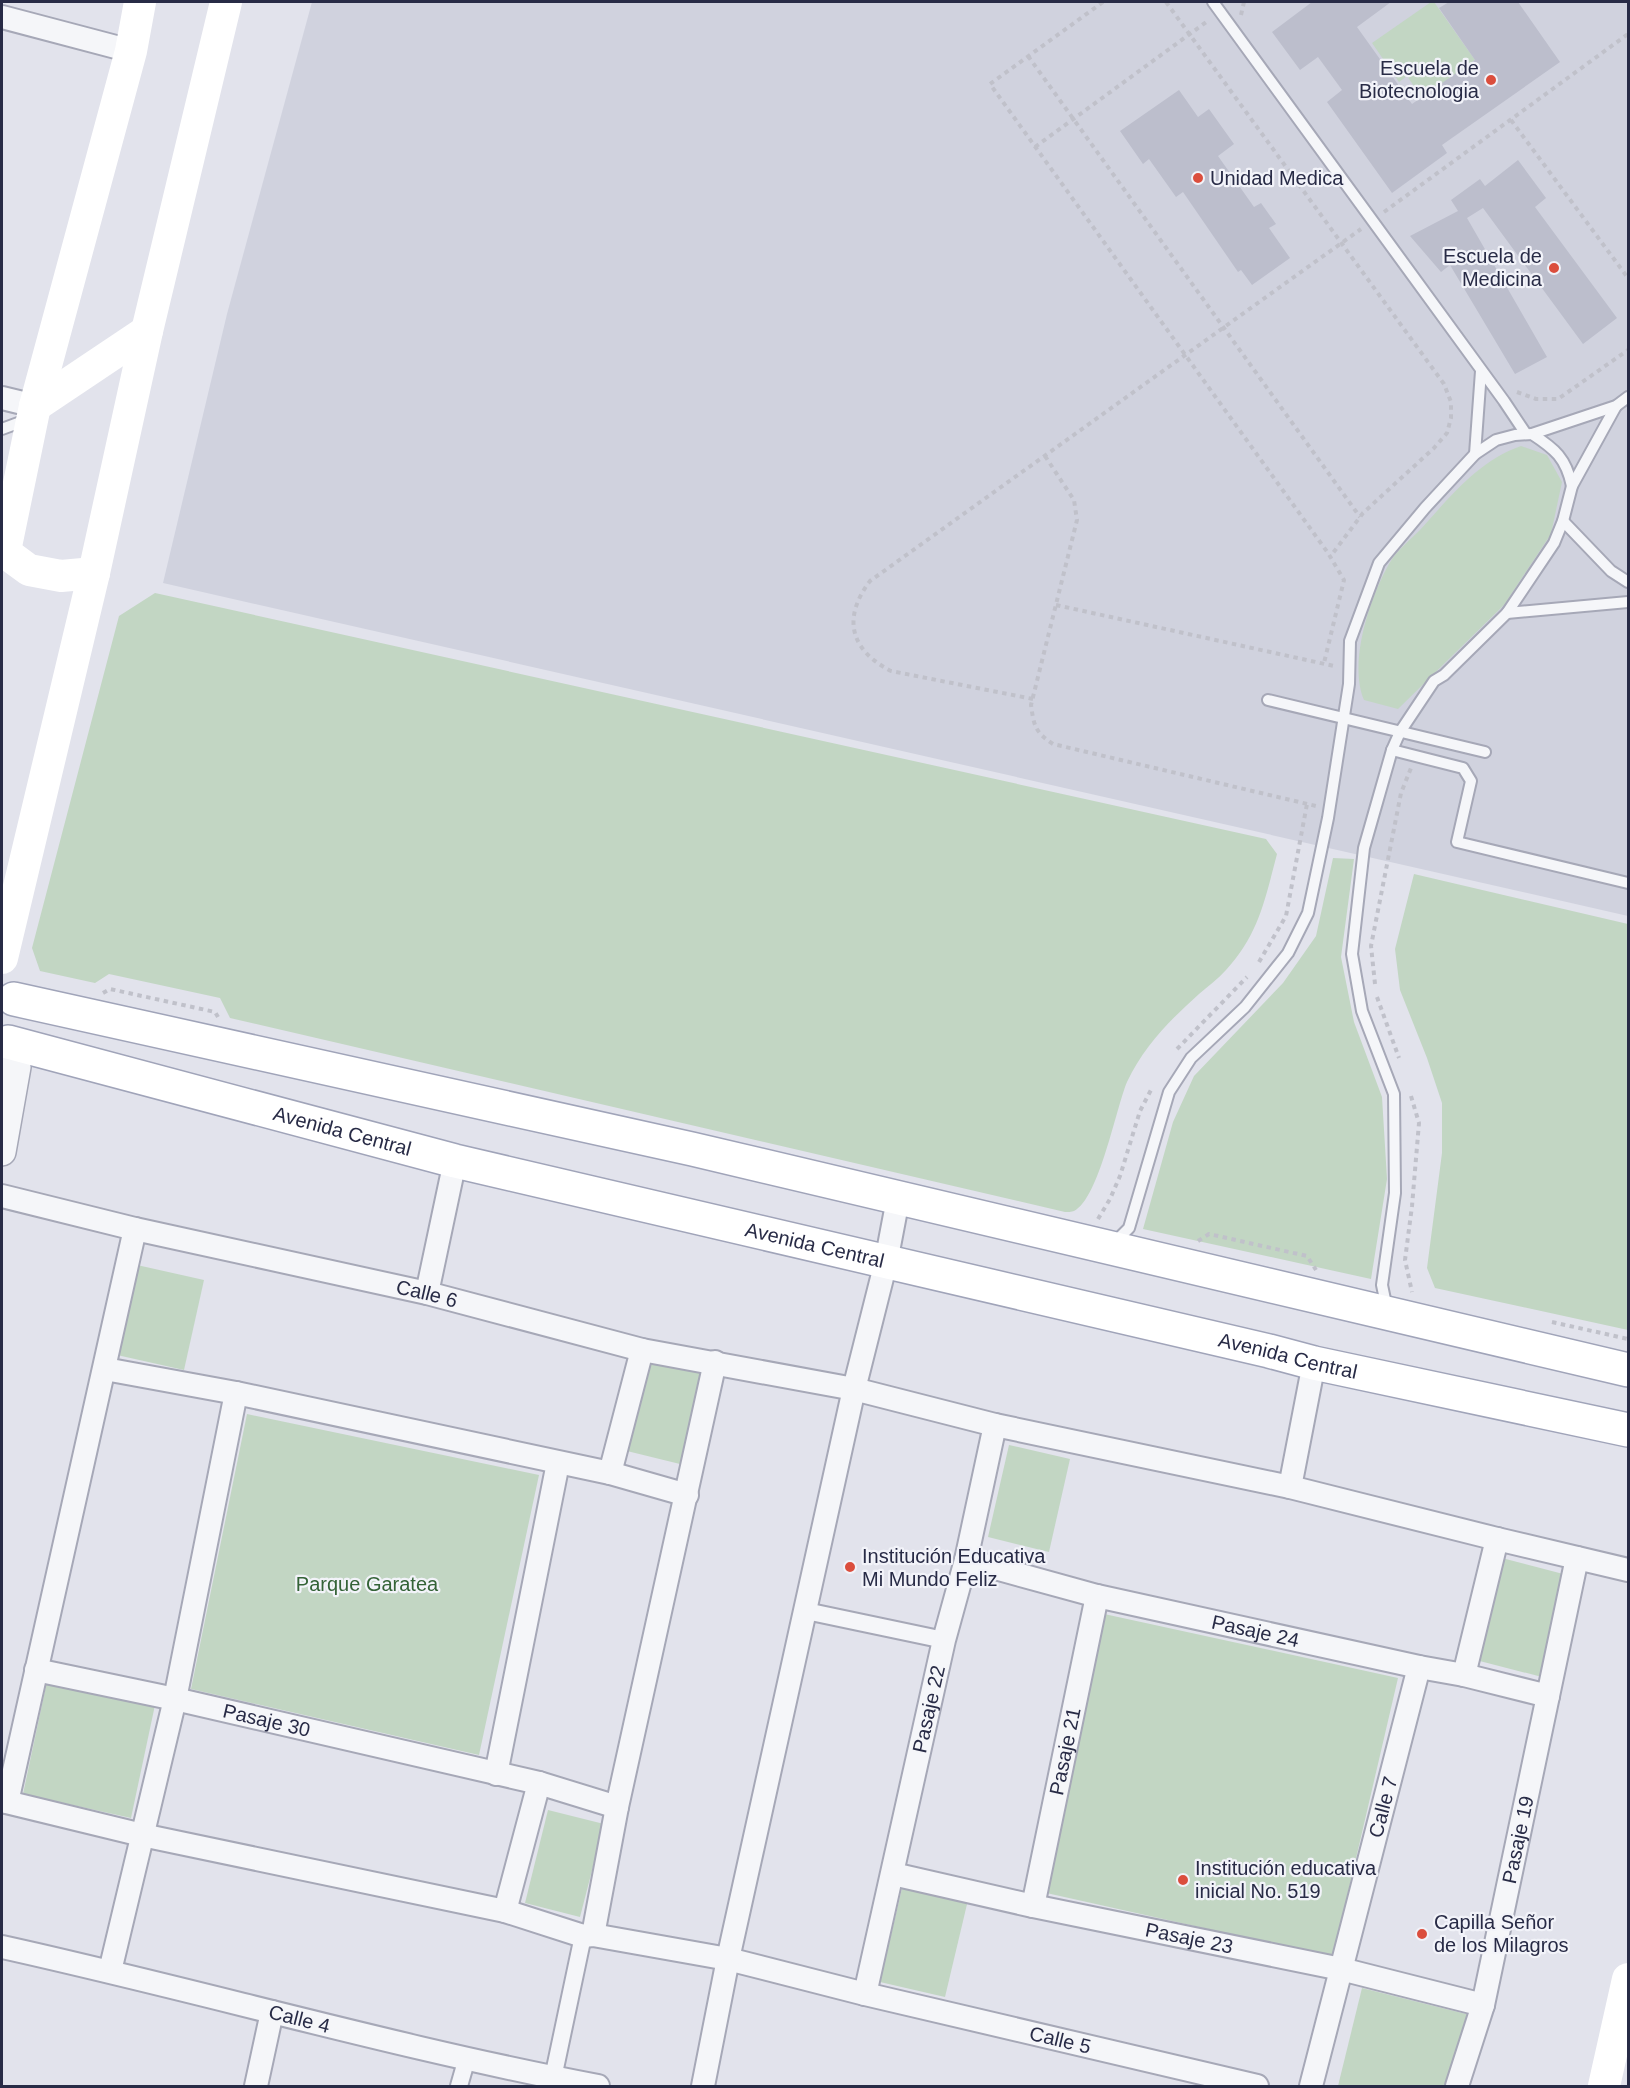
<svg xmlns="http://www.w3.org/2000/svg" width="1630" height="2088" font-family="Arial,sans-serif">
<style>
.built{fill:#d0d2de}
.green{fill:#c2d6c3}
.building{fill:#bcbecc}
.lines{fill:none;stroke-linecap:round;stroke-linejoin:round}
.service-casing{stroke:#a6a8b7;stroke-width:14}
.pedestrian-casing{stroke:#a6a8b7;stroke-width:20}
.minor-casing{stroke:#a6a8b7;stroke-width:26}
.tertiary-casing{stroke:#a6a8b7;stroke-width:30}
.primary-casing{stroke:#a0a4b9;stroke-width:36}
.path{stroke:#c0c1ca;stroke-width:4;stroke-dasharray:4.5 4.5;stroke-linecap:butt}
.service{stroke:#f5f6f9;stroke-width:10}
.pedestrian{stroke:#f5f6f9;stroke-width:16}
.minor{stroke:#f5f6f9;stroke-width:22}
.tertiary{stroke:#f5f6f9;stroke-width:27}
.secondary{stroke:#fff;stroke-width:32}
.primary{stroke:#fff;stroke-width:33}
.poi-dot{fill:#db4e3d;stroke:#f2f3f9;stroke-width:2}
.labels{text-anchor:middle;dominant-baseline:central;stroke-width:4.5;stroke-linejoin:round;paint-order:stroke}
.poi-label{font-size:20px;fill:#282b46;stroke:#f2f3f9;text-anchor:start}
.street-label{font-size:20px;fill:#282b46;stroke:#f2f3f9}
.park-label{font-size:20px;fill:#346337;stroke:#f2f3f9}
</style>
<rect width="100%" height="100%" fill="#e2e3ec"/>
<path class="built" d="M312 2H1628V916L163 583 227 314Z"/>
<g class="green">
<path d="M1431 2H1434L1475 60 1422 98 1407 76 1399 82 1372 43Z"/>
<path d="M1521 446 1547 455 1562 482 1551 534 1504 605 1398 709 1364 700C1348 663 1370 597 1389 564 1396 551 1410 540 1420 530 1450 497 1478 461 1521 446Z"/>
<path d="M155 593 1266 839 1277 854C1265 899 1259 934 1226 970 1218 979 1208 986 1199 994 1170 1020 1144 1046 1127 1082 1116 1108 1099 1199 1074 1211 1072 1212 1067 1212 1065 1212L230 1018 220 998 109 974 95 983 40 971 32 948 119 616Z"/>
<path d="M1333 858 1354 859 1341 957 1354 1022 1382 1097 1387 1179 1371 1279 1143 1229 1173 1122 1194 1076 1283 983 1316 936Z"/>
<path d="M1414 874 1628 924V1330L1435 1288 1427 1268 1442 1153V1103L1427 1058 1400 990 1395 949Z"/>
<path d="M137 1265 204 1280 184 1370 117 1355Z"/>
<path d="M649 1357 706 1370 684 1465 627 1451Z"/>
<path d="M247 1414 539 1475 479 1755 191 1689Z"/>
<path d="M1009 1445 1070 1459 1049 1552 988 1537Z"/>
<path d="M1498 1557 1567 1575 1542 1677 1472 1659Z"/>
<path d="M1095 1612 1398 1678 1333 1957 1042 1892Z"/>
<path d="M47 1681 155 1705 131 1818 23 1794Z"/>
<path d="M548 1810 604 1824 580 1917 525 1903Z"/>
<path d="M903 1884 968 1900 945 1997 880 1982Z"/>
<path d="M1362 1988 1470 2015 1453 2086H1338Z"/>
</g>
<g class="building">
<path d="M1312 2H1391L1357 27 1412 104 1475 60 1439 8 1449 2H1518L1560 62 1442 145 1447 153 1392 193 1327 102 1342 90 1318 57 1300 70 1272 32Z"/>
<path d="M1179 90 1198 117 1209 109 1234 144 1218 156 1254 207 1261 203 1276 224 1269 228 1290 258 1252 285 1241 270 1238 272 1183 192 1176 197 1149 159 1143 164 1120 131Z"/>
<path d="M1518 160 1546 198 1535 207 1617 318 1583 344 1483 208 1467 218 1547 357 1515 374 1450 265 1441 272 1410 236 1458 211 1451 200 1480 179 1485 186Z"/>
</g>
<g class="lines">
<g class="service-casing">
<g id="service">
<path d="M1213 2 1504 401 1526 434"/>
<path d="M2 429 26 420"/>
<path d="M1532 434C1555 449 1566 458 1572 486"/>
<path d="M1475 454 1481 371"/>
<path d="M1563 521 1611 571 1628 582"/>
<path d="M1507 613 1628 602"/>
<path d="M1268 700 1485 752"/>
<path d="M1392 750 1463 768 1471 781 1457 842 1628 883"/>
<path d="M1114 1243 1129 1228 1169 1092 1191 1058 1245 1007 1288 953 1308 913 1328 818 1349 684 1350 641 1379 563 1425 508 1475 454 1496 440 1515 435 1532 434 1616 406 1628 397"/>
<path d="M1387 1309 1382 1285 1395 1193 1394 1094 1362 1011 1352 954 1364 848 1392 750 1400 732 1434 681 1444 675 1507 613 1554 543 1563 521 1572 486 1616 406"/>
</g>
</g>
<g class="pedestrian-casing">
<g id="pedestrian">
<path d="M806 1611 944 1640"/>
<path d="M553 2078 583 1936"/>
<path d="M459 2086 467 2058"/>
</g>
</g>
<g class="minor-casing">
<g id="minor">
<path d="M2 17 131 51"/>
<path d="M2 398 35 406"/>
<path id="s1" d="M2 1196 135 1229 427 1293 642 1350 854 1389 995 1425 1290 1487 1497 1539 1628 1570"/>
<path d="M427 1293 455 1161"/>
<path d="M105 1369 236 1393 610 1473 687 1495"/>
<path d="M610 1473 642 1350"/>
<path d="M1290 1487 1314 1363"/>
<path id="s2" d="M966 1560 1097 1596 1419 1667 1464 1675 1548 1696"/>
<path id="s3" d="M36 1670 175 1699 539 1783 617 1807"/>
<path d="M1464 1675 1497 1539"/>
<path d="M496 1774 558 1463"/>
<path id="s4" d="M2 1801 142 1835 505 1911 583 1936 593 1935 728 1959 865 1994 1257 2086"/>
<path d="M7 1802 135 1229"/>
<path id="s5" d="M893 1874 1033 1906 1341 1969 1483 2005"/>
<path id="s6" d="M1033 1906 1097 1596"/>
<path d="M505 1911 539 1783"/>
<path d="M593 1935 617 1807 715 1362"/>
<path id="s7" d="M2 1947C201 1991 397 2048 598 2086"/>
<path d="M110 1971 175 1699 236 1393"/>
<path id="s8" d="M865 1994 944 1640 966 1560 995 1425"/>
<path d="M256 2086 272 2012"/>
<path d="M703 2086 728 1959 854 1389 886 1262 898 1199"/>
<path id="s9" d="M1311 2086 1419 1667"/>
<path id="s10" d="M1457 2086 1483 2005 1577 1558"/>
</g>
</g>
<g class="tertiary-casing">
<path id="tertiary" d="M2 1152 17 1067 2 1046"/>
</g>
<g class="primary-casing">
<g id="primary">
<path d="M14 999 692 1149 1628 1370"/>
<path id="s11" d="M8 1042 455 1161 1269 1351 1314 1363 1628 1430"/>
</g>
</g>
<g class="path">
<path d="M1103 2 990 84 1328 553 1344 580 1324 663"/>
<path d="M1166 2 1444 384 1451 402V418L1447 433 1434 448 1363 513 1330 557"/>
<path d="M1241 15 1244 2"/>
<path d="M1028 56 1360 517"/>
<path d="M1511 120 1628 278"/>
<path d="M1035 147 1209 20"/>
<path d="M1384 212 1628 34"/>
<path d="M1517 392 1536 399H1558L1628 350"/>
<path d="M1045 456 1074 500 1077 520 1031 705C1034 726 1035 732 1053 744L1316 806"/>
<path d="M1056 605 1334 666"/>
<path d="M1033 699 891 671C850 650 842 618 870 581L1361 229"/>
<path d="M1259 962 1286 916 1307 804"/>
<path d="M1375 984 1371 946 1401 793 1411 768"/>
<path d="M103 993 110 989 215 1012 218 1017"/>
<path d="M1377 997 1399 1058"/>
<path d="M1177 1049 1247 977"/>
<path d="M1411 1096 1419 1123 1412 1206 1405 1260 1412 1292"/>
<path d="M1098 1219 1110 1199 1120 1176 1140 1111 1152 1088"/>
<path d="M1198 1241 1209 1234 1307 1256 1316 1270"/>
<path d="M1552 1322 1628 1339"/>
</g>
<use href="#service" class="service"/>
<use href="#pedestrian" class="pedestrian"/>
<use href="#minor" class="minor"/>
<use href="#tertiary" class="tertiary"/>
<g class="secondary">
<path d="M35 406 147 331"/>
<path d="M2 550 29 570 61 576 94 573"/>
<path d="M5 551 35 406 131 51 140 2"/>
<path d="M2 958 94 573 147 331 226 2"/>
<path d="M1604 2086 1628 1979"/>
</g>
<use href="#primary" class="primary"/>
</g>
<g class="poi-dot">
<circle cx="1491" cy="80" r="6"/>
<circle cx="1198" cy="178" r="6"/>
<circle cx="1554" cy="268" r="6"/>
<circle cx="850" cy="1567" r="6"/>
<circle cx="1183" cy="1880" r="6"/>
<circle cx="1422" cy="1934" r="6"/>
</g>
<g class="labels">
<g class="poi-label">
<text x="1479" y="68" text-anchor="end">Escuela de<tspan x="1479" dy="23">Biotecnologia</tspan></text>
<text x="1210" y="178">Unidad Medica</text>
<text x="1542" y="256" text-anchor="end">Escuela de<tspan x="1542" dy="23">Medicina</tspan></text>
<text x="862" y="1556">Institución Educativa<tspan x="862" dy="23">Mi Mundo Feliz</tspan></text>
<text x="1195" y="1868">Institución educativa<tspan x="1195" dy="23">inicial No. 519</tspan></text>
<text x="1434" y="1922">Capilla Señor<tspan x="1434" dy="23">de los Milagros</tspan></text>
</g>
<g class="street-label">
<text stroke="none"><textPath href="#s11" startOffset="346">Avenida Central</textPath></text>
<text stroke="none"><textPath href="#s11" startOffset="832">Avenida Central</textPath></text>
<text stroke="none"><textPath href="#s1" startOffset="436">Calle 6</textPath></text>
<text stroke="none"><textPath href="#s11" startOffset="1318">Avenida Central</textPath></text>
<text stroke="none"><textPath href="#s2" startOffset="298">Pasaje 24</textPath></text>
<text stroke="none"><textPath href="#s8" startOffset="292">Pasaje 22</textPath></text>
<text stroke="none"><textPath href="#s3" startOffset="236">Pasaje 30</textPath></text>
<text stroke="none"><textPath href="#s6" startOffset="158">Pasaje 21</textPath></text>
<text stroke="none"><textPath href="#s9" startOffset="288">Calle 7</textPath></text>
<text stroke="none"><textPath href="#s10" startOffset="254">Pasaje 19</textPath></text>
<text stroke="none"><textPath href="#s5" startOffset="303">Pasaje 23</textPath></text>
<text stroke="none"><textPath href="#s7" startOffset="306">Calle 4</textPath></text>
<text stroke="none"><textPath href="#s4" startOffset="1086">Calle 5</textPath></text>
</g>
<g class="park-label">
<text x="367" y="1584">Parque Garatea</text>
</g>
</g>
<rect width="1630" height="2088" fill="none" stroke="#282b46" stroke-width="6"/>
</svg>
